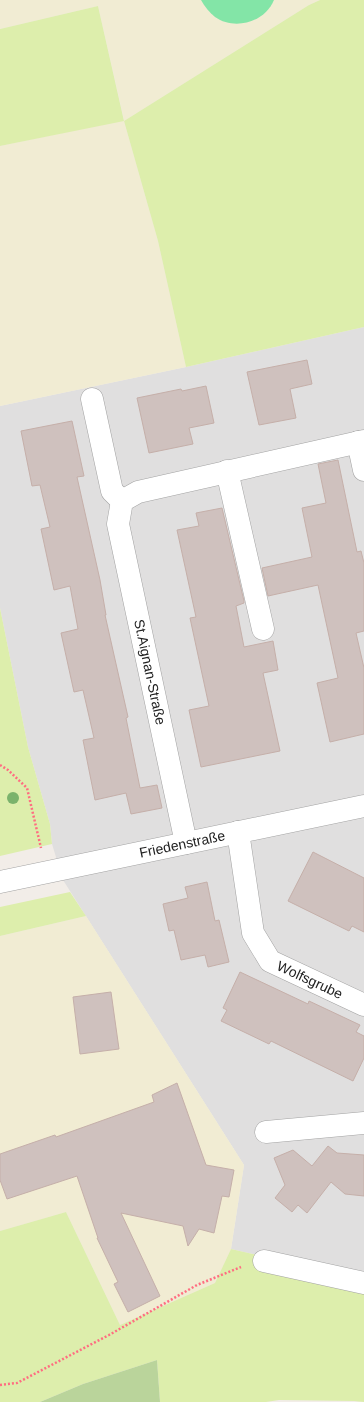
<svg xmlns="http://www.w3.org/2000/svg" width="364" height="1402" font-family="Helvetica,sans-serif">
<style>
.residential{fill:#e0dfdf}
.farmland{fill:#f1ecd3}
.grass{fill:#ddeeac}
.forest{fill:#bad49b}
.pitch{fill:#83e5a7}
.building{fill:#cfc1be;stroke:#c5afa9}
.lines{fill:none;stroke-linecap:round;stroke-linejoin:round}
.minor-casing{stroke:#a3a3a3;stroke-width:23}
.path{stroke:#ff6d81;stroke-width:2.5;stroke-dasharray:2 2;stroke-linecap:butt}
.minor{stroke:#fff;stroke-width:22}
.tree{fill:#7bb36c}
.labels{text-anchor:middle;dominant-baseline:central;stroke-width:3;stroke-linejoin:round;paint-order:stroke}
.street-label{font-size:14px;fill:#222;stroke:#fff}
</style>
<rect width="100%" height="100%" fill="#f2ede8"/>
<path class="residential" d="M364 327V1279L231 1249 244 1165 63 880 52 844 50 824 28 747 0 608V406L186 367Z"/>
<g class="farmland">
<path d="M0 0H320L309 5 124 121 158 241 186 367 0 406V146L124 120 98 6 0 29Z"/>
<path d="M86 916 244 1165 231 1249 215 1283 120 1325 66 1212 0 1231V936Z"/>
</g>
<g class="grass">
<path d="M320 0H364V327L186 367 158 241 124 121 0 146V29L98 6 124 121 309 5Z"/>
<path d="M0 608 28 747 50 824 52 844 0 856Z"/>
<path d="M70 892 86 916 0 936V907Z"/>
<path d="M66 1212 120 1325 215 1283 231 1249 364 1279V1402L354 1401 279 1400 266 1402H160L157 1360 83 1384 40 1402H0V1231Z"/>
</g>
<path class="forest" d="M157 1360 160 1402H40L83 1384Z"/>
<path class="pitch" d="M201 0H274C265 22 235 31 215 17 209 12 205 7 201 0Z"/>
<g class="building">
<path d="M307 360 312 384 290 389 296 418 259 425 247 372Z"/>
<path d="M206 386 214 423 189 428 193 444 149 453 137 398 181 389 182 391Z"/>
<path d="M72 421 84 476 77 477 100 580 106 615H105L128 717 126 718 140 788 157 785 162 808 131 814 126 793 95 800 83 740 94 738 83 690 74 692 61 633 78 629 70 586 54 590 41 529 50 527 40 485 32 486 21 431Z"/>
<path d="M338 460 357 552 361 551 364 563V631L356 633 364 668V734L330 742 317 683 338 678 318 585 268 596 262 568 312 557 302 508 326 503 318 464Z"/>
<path d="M222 508 244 601V603L236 606 244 647 273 641 278 670 263 673 280 751 201 767 189 710 209 706 190 618 196 617 177 530 199 526 196 513Z"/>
<path d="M313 852 364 878V932L352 926 349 931 288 901Z"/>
<path d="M207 882 215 921 219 920 229 962 208 967 205 955 181 960 174 930 169 931 163 904 188 898 185 887Z"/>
<path d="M240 972 308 1004 309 1001 360 1025 356 1032 364 1036V1058L353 1081 271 1041 269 1044 221 1021 227 1010 223 1008Z"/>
<path d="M111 992 119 1049 80 1054 73 997Z"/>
<path d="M177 1083 206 1165 234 1170 229 1197 222 1196 214 1233 199 1229 188 1246 183 1226 121 1213 160 1296 128 1312 114 1284 118 1282 97 1238H98L77 1176 7 1199 0 1180V1154L55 1135 56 1137 154 1102 152 1095Z"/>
<path d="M328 1146 337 1153 364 1155V1196L345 1194 331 1182 307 1213 298 1205 292 1212 275 1198 285 1185 274 1158 293 1150 312 1166Z"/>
</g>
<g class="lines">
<g class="minor-casing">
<g id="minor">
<path d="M92 399 112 491 122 501"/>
<path d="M358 442 364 470"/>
<path d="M227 471 263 629"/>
<path id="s1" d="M238 832 253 933 270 961 364 1005"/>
<path d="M186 843 118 524 122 501 138 492 364 441"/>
<path id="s2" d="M0 882 364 806"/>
<path d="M266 1132 364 1123"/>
<path d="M264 1261 364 1283"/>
</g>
</g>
<g class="path">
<path d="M0 765 8 770 27 788 41 848"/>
<path d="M0 1385 17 1383 109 1335 197 1285 241 1267"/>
</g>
<use href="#minor" class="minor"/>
</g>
<circle class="tree" cx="13" cy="798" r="6"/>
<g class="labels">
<g class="street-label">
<text transform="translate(150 672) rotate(78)">St.Aignan-Straße</text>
<text stroke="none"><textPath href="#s2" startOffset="186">Friedenstraße</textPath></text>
<text stroke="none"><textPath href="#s1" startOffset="179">Wolfsgrube</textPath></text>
</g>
</g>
</svg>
